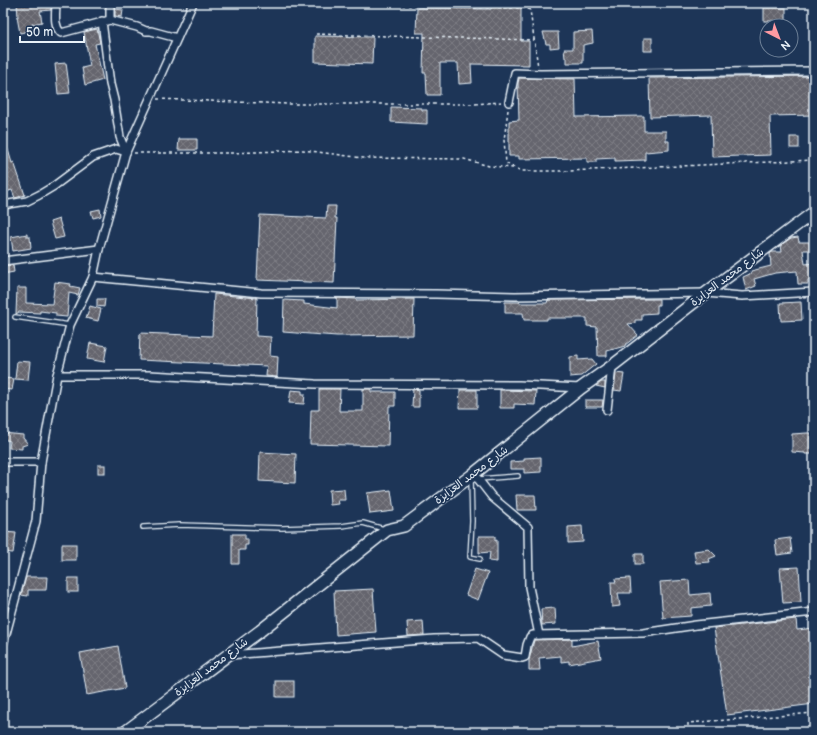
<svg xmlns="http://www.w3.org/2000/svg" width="817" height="735" font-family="'Balsamiq Sans','Playpen Sans Arabic',sans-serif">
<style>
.building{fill:url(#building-cross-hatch);stroke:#e8f1f8}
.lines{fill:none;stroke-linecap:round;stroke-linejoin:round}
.service-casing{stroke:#e8f1f8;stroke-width:6}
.minor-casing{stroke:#e8f1f8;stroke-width:10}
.secondary-casing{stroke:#e8f1f8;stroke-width:14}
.path{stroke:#e8f1f8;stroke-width:1.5;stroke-dasharray:3 3;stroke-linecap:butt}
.service{stroke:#1d3557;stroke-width:3.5}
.minor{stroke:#1d3557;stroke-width:7}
.secondary{stroke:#1d3557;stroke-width:11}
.labels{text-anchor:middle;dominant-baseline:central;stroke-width:3;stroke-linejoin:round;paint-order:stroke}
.street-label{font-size:11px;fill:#e8f1f8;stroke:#1d3557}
</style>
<defs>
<pattern id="building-cross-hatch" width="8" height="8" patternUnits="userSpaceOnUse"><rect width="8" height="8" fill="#65656e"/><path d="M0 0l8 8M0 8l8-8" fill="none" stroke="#7b7c83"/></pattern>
</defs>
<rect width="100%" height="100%" fill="#1d3557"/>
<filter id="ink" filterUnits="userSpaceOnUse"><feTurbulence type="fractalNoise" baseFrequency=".025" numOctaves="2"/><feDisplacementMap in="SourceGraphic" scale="8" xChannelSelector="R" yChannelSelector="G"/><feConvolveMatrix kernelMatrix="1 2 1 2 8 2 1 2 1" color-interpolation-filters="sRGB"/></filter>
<g filter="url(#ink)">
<g class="building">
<path d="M17 3H51V10L40 11 42 22 32 24 33 30 20 33 17 17H18Z"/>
<path d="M492 3H521V41H529V65L471 64 472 83 459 84 458 63H440V95H427L426 73H423L424 33H416L417 8 491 9Z"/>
<rect x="764" y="8" width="22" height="13"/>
<path d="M115 9 123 10 122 17 115 16Z"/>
<path d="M97 29 100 43 95 44 103 80 85 85 82 68 90 66 84 32Z"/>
<path d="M592 31 593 43 583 45V63H567V58H565L564 49H573V32Z"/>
<path d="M543 32H558L559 47 550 48V44H546Z"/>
<path d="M315 36 373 37 372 64 315 62Z"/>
<rect x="644" y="38" width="8" height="13"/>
<path d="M66 63 70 93 58 94 55 64Z"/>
<path d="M814 76V115L770 116 771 155 712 157 711 115 650 117 649 78Z"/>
<path d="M519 78 575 79 576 117 644 116V131H666V141H669V150L645 152V160L615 161V158L596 159V162H587V158L519 159V156H509V121L519 120 518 83Z"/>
<path d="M391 107 422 108V110H427V124L391 122Z"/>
<rect x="790" y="137" width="9" height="11"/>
<path d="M179 139H197V150H178Z"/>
<path d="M5 140 12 163 14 162 25 195 15 198 12 190 3 193V178H6L3 170V141Z"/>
<path d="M327 206H336L335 218H337L334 283 257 280 260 215 326 218Z"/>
<path d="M100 209 101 216 93 218 91 211Z"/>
<path d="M59 219 64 237 55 239 50 222Z"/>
<path d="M27 234V237H30L31 248 13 251 11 237Z"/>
<path d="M798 237 799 242H809L810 250H803L805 264 814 263V280H808V284H798L797 271 775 273 754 279 756 286 746 290 743 277 752 273 751 271 771 266 770 254 772 252H782L781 245 791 238Z"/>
<path d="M13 265 14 272 3 274V266Z"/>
<path d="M55 282 71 284 70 286 80 288 78 295 69 293 67 317 56 316V313L40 311V313L19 312 16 314 17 288H26V303L52 304Z"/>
<path d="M214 294 257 298 256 336 271 337 270 356 278 357 277 377 266 376 267 366 139 360 140 333 212 336Z"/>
<path d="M337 298 356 299V300L414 299 413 335 337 336 283 332 284 300 304 301V304L337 308Z"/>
<path d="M97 299H105L104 307 97 306Z"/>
<path d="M659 299V305H657V313L642 314V320H635V323L628 324 638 335 625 345V346L607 351V356H598L597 327 587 326V318H547V320H524L523 313H505V302H520V303H547L548 300Z"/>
<path d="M801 302 802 320 781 321 780 303Z"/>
<path d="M90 306 101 309 98 321 86 318Z"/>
<path d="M90 343 107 346 104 362 87 359Z"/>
<path d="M578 356V360L592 359 596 364 581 376 570 377V357Z"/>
<path d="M17 361 30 362 28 380 15 379Z"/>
<path d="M616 373 624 374 621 391 614 390Z"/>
<path d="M3 378 14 379 12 390 3 389Z"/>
<path d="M601 382H605V388L596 386Z"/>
<path d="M319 389H340L339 411H363V389H371V392H395V406H389L388 446 310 444 311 410H319Z"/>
<path d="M413 389 419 390V407H412Z"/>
<path d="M291 390 302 391V394H305L304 404 289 403Z"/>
<path d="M460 390H477V408H459Z"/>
<path d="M500 390 536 391 535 405 514 404V408H500Z"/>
<path d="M585 400H603L602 407H585Z"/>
<path d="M3 433 23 435V438L28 444 22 446V449L9 448 10 441 3 439Z"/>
<path d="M807 433H811L814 454H805V453L792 452V434Z"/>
<path d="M260 452 296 454 295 483 259 481Z"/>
<path d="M541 457V472L524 473V469H510V462L524 461V458Z"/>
<rect x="98" y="465" width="7" height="8"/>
<path d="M344 489 345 500H338L339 504 330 505 329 490Z"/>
<path d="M391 490 394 511 370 514 367 493Z"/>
<path d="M516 495H535L536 510H517Z"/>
<path d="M582 526 583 542 568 543V527Z"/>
<path d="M3 532 16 533 13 553 3 552Z"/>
<path d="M232 534H245V539H248V545H245V550H239V564H232Z"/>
<path d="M479 536H495V541L497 540V562L489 561 490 552 479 553Z"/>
<path d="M790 538 792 553 777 555 775 540Z"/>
<rect x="62" y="544" width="14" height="16"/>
<path d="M709 549 716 556 709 559 710 562 696 563 694 551Z"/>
<rect x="635" y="554" width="8" height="10"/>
<path d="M799 567 801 602 783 603 780 568Z"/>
<path d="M475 569 488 573 478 600 466 595Z"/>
<path d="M26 577H47L46 590H28V596L21 595Z"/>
<rect x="68" y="578" width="10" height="14"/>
<path d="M630 578 631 593H618L620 606 612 607 611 582H616L615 579Z"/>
<path d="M689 580 690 595 710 593 711 606 691 608V616L663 618 660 582Z"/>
<path d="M373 589 376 632 336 635 334 591Z"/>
<path d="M555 608 556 624 542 625 541 609Z"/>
<path d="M796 619 797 630 814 628V704L727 715 714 628Z"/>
<path d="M423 621 424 635 408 636 407 622Z"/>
<path d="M572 639V646L598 641 601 658 569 664V661L561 662V656L539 658 540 670H529V660L534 640Z"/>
<path d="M118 646 125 688 87 695 80 653Z"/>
<rect x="276" y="681" width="18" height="16"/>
</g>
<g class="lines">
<g class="service-casing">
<g id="service">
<path d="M15 317 70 325"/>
<path d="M471 479 472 521 470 557 480 559"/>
<path d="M479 479 518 476"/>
<path d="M143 527 180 525 282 528 341 526 363 523 384 529"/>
<path d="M687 732H688"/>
</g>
</g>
<g class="minor-casing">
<g id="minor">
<path d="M56 3C56 13 53 25 61 33L110 20 137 27 146 31H151L177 38"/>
<path d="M110 3V20"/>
<path d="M102 21 110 84 114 100 120 137 126 152"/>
<path d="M509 102 515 73 540 74 814 71"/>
<path d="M3 205 27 201 39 195 54 186 93 157 116 149 126 152"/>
<path d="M3 261 99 249"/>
<path d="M93 277 261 293 436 294 515 296 706 293 742 296 814 292"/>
<path d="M57 375H149L315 384 519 385 581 388"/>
<path d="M607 410 612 366"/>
<path d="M3 462H41"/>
<path d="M471 476 478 479 492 497 528 527 529 587 539 635"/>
<path d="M3 645 36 521 41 462 57 375 70 325 93 277 99 249 126 152 193 3"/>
<path d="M229 655 434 639 478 638 503 655 522 658 525 657 527 645 530 637 533 635 643 633 696 625 814 612"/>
</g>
</g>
<g class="secondary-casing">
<path id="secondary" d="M125 732 260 631 387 530 404 526 471 476 581 388 612 366 706 293 814 212"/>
</g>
<g class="path">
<path d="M294 3 526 8 530 10 538 67"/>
<path d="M316 34 534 40"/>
<path d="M157 99 289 104H474L501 102"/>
<path d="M508 110 504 140 506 163 521 171H568L814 160"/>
<path d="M134 153H231L303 150 363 158 464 159 489 166 513 168"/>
<path d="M688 726V723L814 713"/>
</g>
<use href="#service" class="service"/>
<use href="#minor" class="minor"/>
<use href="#secondary" class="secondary"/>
</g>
</g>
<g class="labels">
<g class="street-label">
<text transform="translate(727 277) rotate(-37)">شارع محمد العزايزة</text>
<text transform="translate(471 475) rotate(-37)">شارع محمد العزايزة</text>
<text transform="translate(211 667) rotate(-37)">شارع محمد العزايزة</text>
</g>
</g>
<rect width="817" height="735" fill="none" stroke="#1d3557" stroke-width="16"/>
<rect x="8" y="8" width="801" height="719" fill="none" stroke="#e8f1f8" stroke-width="1.5" filter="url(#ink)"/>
<g transform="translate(779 38) rotate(138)"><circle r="19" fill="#1d3557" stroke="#6e8097"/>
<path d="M0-3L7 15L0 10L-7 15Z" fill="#ff9aa2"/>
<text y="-6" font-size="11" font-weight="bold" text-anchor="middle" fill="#e8f1f8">N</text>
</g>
<path d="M20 36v6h64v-6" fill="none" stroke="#e8f1f8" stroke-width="2"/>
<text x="26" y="36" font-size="12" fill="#e8f1f8" stroke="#1d3557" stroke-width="3" paint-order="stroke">50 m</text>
</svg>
